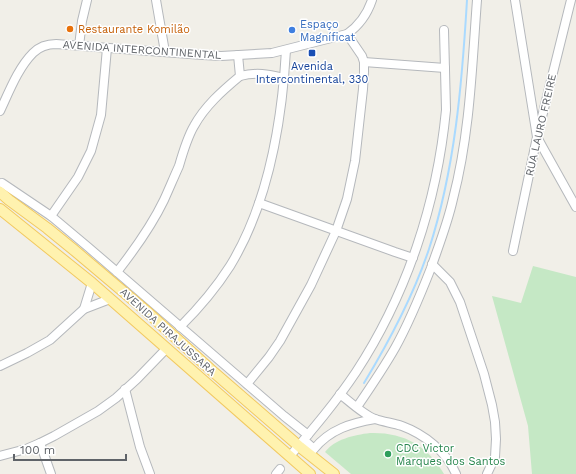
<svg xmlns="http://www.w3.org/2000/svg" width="576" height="474" font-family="'Work Sans',sans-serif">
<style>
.green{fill:#c5e8c5}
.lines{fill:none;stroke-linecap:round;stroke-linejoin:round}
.stream{stroke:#aadaff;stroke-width:2}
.minor-casing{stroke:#b5b8bc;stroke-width:10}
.major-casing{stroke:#f2c960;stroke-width:12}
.minor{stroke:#fff;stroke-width:8}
.major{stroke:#fff2af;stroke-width:10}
.food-dot{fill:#e8710a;stroke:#fff;stroke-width:1.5}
.shop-dot{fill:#3f7fe0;stroke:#fff;stroke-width:1.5}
.transit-dot{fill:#1a4fb4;stroke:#fff;stroke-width:1.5}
.leisure-dot{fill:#2e9e5b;stroke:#fff;stroke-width:1.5}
.labels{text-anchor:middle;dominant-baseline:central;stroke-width:3;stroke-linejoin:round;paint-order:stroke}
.shop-label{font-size:11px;fill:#366cbe;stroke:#fff;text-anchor:start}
.food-label{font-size:11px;fill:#c56008;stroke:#fff;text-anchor:start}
.street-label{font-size:11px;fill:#5f6368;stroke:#fff}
.transit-label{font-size:11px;fill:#164399;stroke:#fff}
.leisure-label{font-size:11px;fill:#27864d;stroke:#fff;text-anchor:start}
</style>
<rect width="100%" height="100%" fill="#f1efe8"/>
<g class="green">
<path d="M533 266 576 277V474H532L528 426 492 296 521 303Z"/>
<path d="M370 433C403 432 427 445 444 474H351L325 452C335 439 354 435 370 433Z"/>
</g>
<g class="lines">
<path class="stream" d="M364 383C390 340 413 297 429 249 455 169 462 84 467 0"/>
<g class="minor-casing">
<g id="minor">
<path d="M156 0 165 52"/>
<path d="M515 0 537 137 543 148 576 207"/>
<path d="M79 46 82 21 87 0"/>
<path d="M364 62 445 68"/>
<path d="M240 76C257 72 267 74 284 78"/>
<path d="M0 111C9 92 18 68 33 53 39 47 48 44 56 44L203 55 221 56 272 53 347 34C360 25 367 15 372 0"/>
<path d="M2 183 51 216 88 247 284 416 308 435"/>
<path d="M259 203 395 252 413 258"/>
<path d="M51 216 78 177 91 151 101 115 107 48"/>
<path d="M513 251 537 137 571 0"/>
<path d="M432 264 450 282 460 302 484 374 492 405 495 422 496 439 495 457 487 474"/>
<path d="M117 272C135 249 152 225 164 200 169 189 174 177 179 166 183 152 187 138 194 126 205 106 222 91 240 76L238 55"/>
<path d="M84 309 92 283"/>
<path d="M180 327C199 308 216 288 230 266 268 204 282 121 286 50"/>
<path d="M0 366 27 353 50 340 84 309 110 299"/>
<path d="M247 384 269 357 280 341 311 285 336 231 347 199 355 161 363 89 364 72V62L362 56 347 34"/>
<path d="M125 389 140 447 150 474"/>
<path d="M340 394C349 401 364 415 375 419 384 422 393 423 402 426 424 434 447 452 456 474"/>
<path d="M357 407C370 388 383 369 395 348 409 323 420 296 431 268 439 245 448 222 453 199 470 134 472 66 477 0"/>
<path d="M304 440 314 449C330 429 352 423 375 419"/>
<path d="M40 443 51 474"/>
<path d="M0 456 26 449 40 443 54 436 98 411 116 398 137 379 167 348"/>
<path d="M290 456C313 429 336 402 356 372 407 294 437 203 446 110L444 30"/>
<path d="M276 474 280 469"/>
</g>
</g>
<g class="major-casing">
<g id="major">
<path d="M0 192 9 200 47 228 74 250 145 310 210 369 300 447 334 474"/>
<path d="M0 209 92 283 310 474"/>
</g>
</g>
<use href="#minor" class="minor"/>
<use href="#major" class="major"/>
</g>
<circle class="food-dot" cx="70" cy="29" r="4"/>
<circle class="shop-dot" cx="292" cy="30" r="4"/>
<rect class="transit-dot" x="308" y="49" width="8" height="8" rx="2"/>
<circle class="leisure-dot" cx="388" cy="454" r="4"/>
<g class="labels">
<g class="shop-label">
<text x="300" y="24">Espaço<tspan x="300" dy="13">Magníficat</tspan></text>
</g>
<g class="food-label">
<text x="78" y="29">Restaurante Komilão</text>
</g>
<g class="street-label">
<text transform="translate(142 50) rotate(4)">AVENIDA INTERCONTINENTAL</text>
<text transform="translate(541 125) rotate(-77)">RUA LAURO FREIRE</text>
<text transform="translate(168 332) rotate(42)">AVENIDA PIRAJUSSARA</text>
</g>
<g class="transit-label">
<text x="312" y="66">Avenida<tspan x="312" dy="13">Intercontinental, 330</tspan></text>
</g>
<g class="leisure-label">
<text x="396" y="448">CDC Victor<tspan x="396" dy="13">Marques dos Santos</tspan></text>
</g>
</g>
<path d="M14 454v6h112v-6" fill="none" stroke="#5f6368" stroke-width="2"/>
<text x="20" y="454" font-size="12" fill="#5f6368" stroke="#ffffff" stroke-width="3" paint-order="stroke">100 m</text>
</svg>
